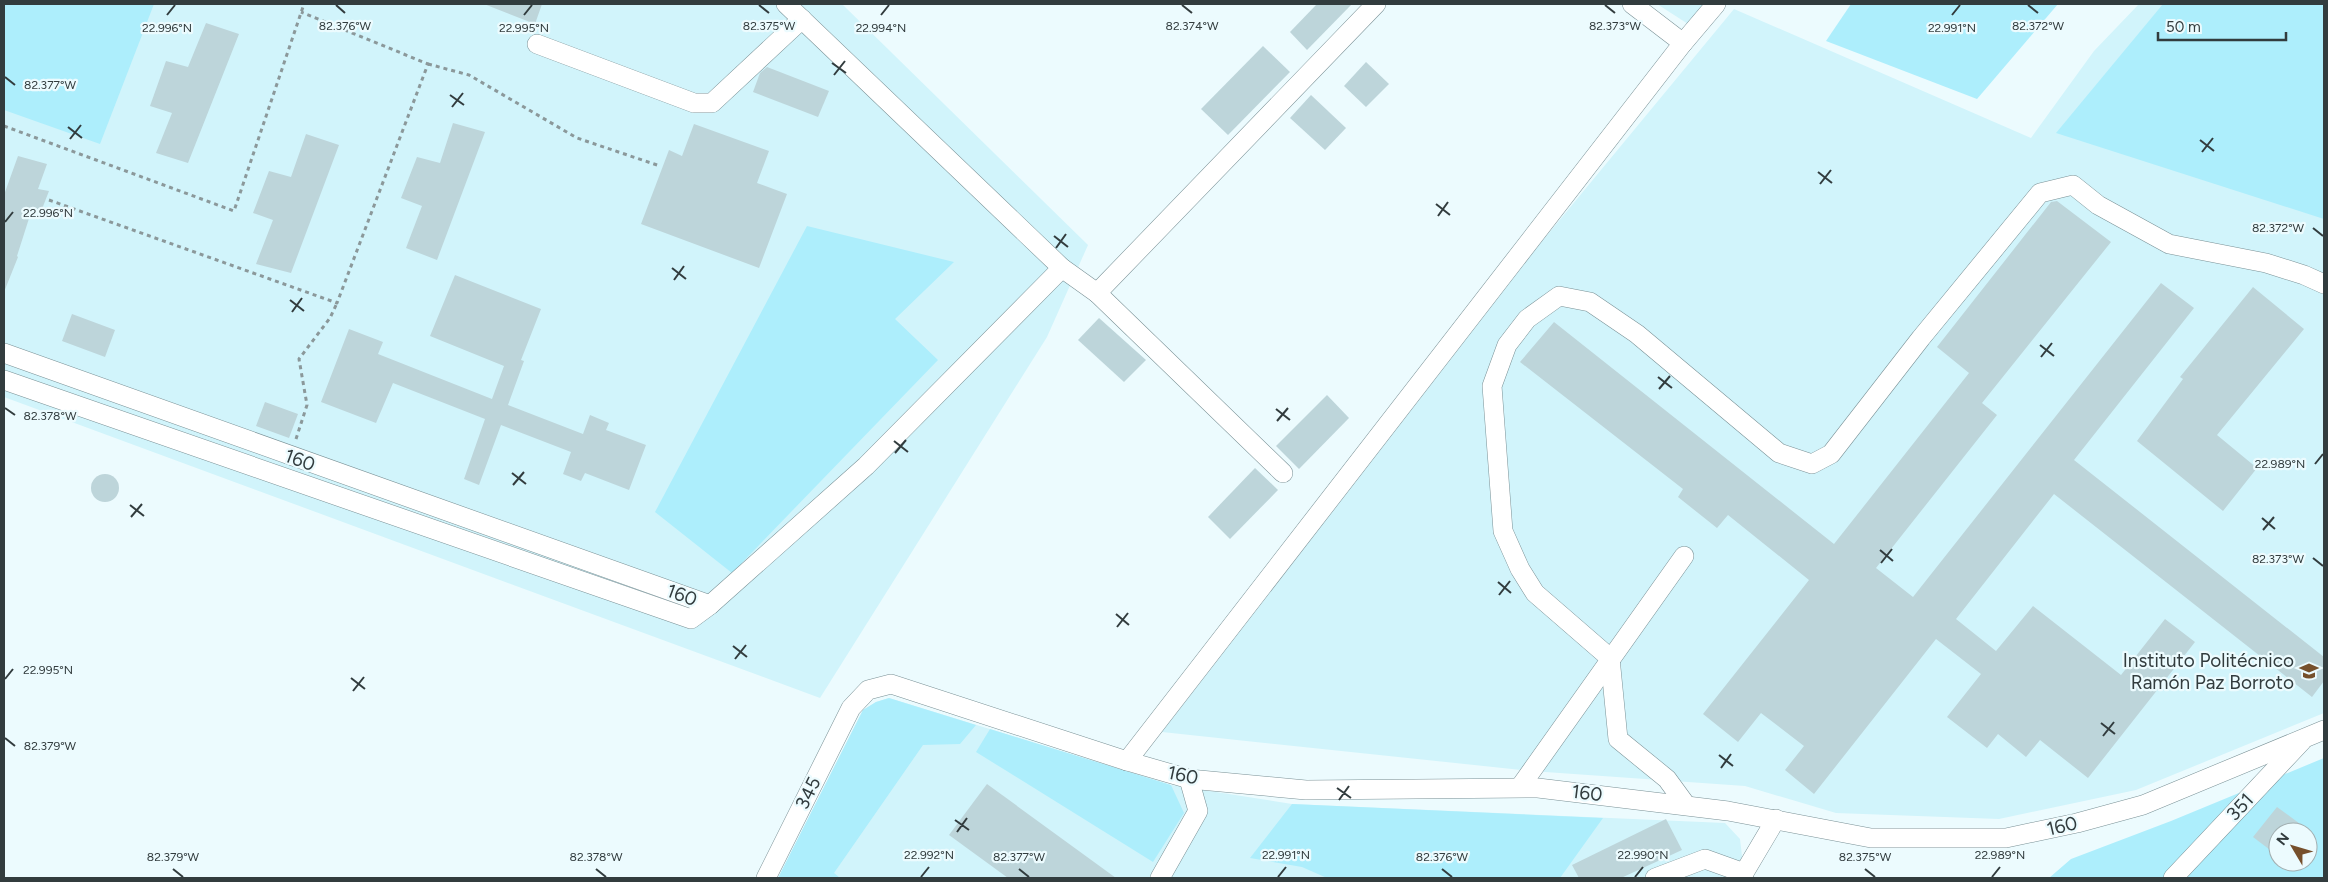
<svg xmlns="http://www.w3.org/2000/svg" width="2328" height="882" font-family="Figtree,sans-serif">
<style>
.built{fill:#d1f4fb}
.green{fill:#adeefc;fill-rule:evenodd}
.building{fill:#bdd5da}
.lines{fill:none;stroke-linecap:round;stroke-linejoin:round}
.minor-casing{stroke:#7a9196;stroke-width:20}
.path{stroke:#8b989a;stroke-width:3;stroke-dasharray:4 4;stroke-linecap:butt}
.minor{stroke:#fff;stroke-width:19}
.ticks{fill:none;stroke:#323c3e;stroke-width:2}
.labels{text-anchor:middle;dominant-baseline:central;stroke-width:4.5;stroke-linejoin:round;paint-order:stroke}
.street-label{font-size:19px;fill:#323c3e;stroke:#ecfbfe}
.poi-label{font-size:19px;fill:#323c3e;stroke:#ecfbfe;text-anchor:end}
.ticks-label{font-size:12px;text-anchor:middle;fill:#323c3e;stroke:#ecfbfe;stroke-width:4.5;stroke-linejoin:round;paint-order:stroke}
</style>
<rect width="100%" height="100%" fill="#ecfbfe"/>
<g class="built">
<path d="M4 4H842L1088 245 1047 337 820 698 4 397Z"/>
<path d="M1657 4H1723L1699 31Z"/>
<path d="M2139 4H2324V713L2136 790 1999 819 1836 813 1745 786 1531 771 1162 732 1539 245 1734 9 2031 138 2094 51Z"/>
<path d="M889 698 1171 785 1292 804 1725 823 1740 839 1744 873 1741 878H778L863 710 876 702Z"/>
</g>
<g class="green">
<path d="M4 4H154L100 144 4 110Z"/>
<path d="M1851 4H2058L1977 99 1826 41Z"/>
<path d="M2163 4H2324V219L2056 133Z"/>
<path d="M807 226 954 262 895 319 938 360 732 573 655 512Z"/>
<path d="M889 698 976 725 960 744 923 745 834 873 840 878H778L863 710 876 702Z"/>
<path d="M990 729 1171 785 1184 813 1153 862 976 752Z"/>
<path d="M2324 758V878H2049L2071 859 2171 821ZM2278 832H2308V862H2278Z"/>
<path d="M1292 804 1603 818 1560 878H1327L1302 867 1250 858Z"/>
</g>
<g class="building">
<path d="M484 4H542L535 24Z"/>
<path d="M1317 4H1352L1307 50 1290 32Z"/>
<path d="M206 23 239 34 188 163 156 153 172 113 150 106 166 61 188 67Z"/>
<path d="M1263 46 1290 72 1228 135 1201 109Z"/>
<path d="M1366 62 1389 84 1366 107 1344 86Z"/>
<path d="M767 67 829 91 818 117 753 92 760 73Z"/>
<path d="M1311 95 1346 128 1325 150 1290 118Z"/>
<path d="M453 123 485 132 437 260 406 248 422 206 401 198 417 157 440 163Z"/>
<path d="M694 124 769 151 757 183 787 194 759 268 641 224 669 150 682 156Z"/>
<path d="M306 134 339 145 291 273 256 264 273 220 253 213 269 171 291 177Z"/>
<path d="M18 156 47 164 38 189 49 191 42 209H32L17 256 18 257 4 292V195Z"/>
<path d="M2057 201 2111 242 1982 403 1997 415 1876 568 1913 597 2161 283 2194 308 2074 460 2324 657V681L2312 697 2054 494 1956 619 1996 651 2033 606 2121 675 2165 619 2195 642 2088 778 2040 740 2026 757 1998 734 1987 748 1947 717 1981 674 1936 639 1814 794 1785 770 1804 746 1761 713 1738 742 1703 714 1809 580 1728 515 1717 528 1678 497 1683 489 1520 362 1554 322 1834 544 1969 373 1937 347 2051 202Z"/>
<path d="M455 275 541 309 521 360 524 361 508 405 583 434 590 415 609 423 606 430 646 445 629 490 585 473 581 481 563 474 571 452 501 425 479 485 464 479 485 419 393 383 376 423 321 402 349 329 383 342 378 354 492 399 504 366 430 336Z"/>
<path d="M2253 287 2304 329 2217 435 2257 468 2223 511 2137 441 2183 379 2180 377Z"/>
<path d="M72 314 115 330 105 357 62 341Z"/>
<path d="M1099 318 1146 360 1124 382 1078 340Z"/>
<path d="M1327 395 1349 418 1299 469 1276 446Z"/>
<path d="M265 402 298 414 289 438 256 426Z"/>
<path d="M1255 468 1278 490 1230 539 1208 517Z"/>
<circle cx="105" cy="488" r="14"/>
<path d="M987 784 1116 878H1008L949 835Z"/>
<path d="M2277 807 2311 832H2278V856L2253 837Z"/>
<path d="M1666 819 1682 850 1621 878H1579L1572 865Z"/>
</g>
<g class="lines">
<g class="minor-casing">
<g id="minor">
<path d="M786 4 1062 268 1097 293 1376 4"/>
<path d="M1632 4 1683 43"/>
<path d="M537 44 694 103H712L802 19"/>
<path d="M1097 293 1283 473"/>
<path d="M4 353 710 605"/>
<path d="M4 380 691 619 710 605 866 466 1062 268"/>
<path d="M1127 761 1683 43 1716 4"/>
<path d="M1520 787 1684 556"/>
<path d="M1686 805 1667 779 1618 739 1610 658 1535 593 1520 569 1503 531 1492 386 1507 345 1527 319 1559 296 1590 302 1637 334 1779 453 1812 464 1831 454 1921 338 2040 193 2073 185 2098 205 2169 244 2266 263 2304 275 2324 284"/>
<path d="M766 878 851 708 868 690 891 684 1127 761 1189 779 1306 790 1538 788 1728 811 1871 838H2006L2077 823 2143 805 2324 730"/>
<path d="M1160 878 1198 811 1189 779"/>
<path d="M1655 878 1705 859 1744 873"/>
<path d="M1741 878 1776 819"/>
<path d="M2173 878 2302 741"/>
</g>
</g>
<g class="path">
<path d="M428 64 469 75 577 138 660 166"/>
<path d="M4 126 234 211 304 4"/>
<path d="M49 200 337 303 428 64 301 12"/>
<path d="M296 439 307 405 299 359 330 318 337 303"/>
</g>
<use href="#minor" class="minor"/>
</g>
<path class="ticks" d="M336 5 345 13M759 5 769 13M1182 5 1192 13M1605 5 1615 13M2028 5 2038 13M167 15 175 5M524 15 532 5M881 15 889 5M1952 15 1960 5M832 63 846 73M834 75 845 61M5 77 15 85M450 95 464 105M452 107 463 93M68 127 82 138M70 139 81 125M2200 140 2214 151M2202 152 2213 138M1818 172 1832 183M1820 184 1831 170M1436 204 1450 215M1438 216 1448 202M5 222 13 212M2313 228 2323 236M1054 236 1068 247M1056 248 1066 234M672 268 686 279M674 280 684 266M290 300 304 311M292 312 302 298M2040 345 2054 356M2041 357 2052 343M1658 377 1672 388M1659 389 1670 376M5 408 15 415M1276 409 1290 420M1277 421 1288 408M894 441 908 452M895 453 906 440M2315 464 2323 454M512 473 526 484M513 485 524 472M130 505 144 516M131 517 142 504M2262 518 2275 529M2263 530 2274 517M1880 550 1893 561M2313 558 2323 566M1881 563 1892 549M1498 582 1511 593M1499 595 1510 581M1116 614 1129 625M1117 627 1128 613M733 646 747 657M735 659 746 645M351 678 365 689M5 679 13 669M353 691 364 677M2101 723 2115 734M2103 736 2114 722M5 738 15 746M1719 755 1733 766M1721 768 1731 754M1337 788 1351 798M1339 800 1349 786M955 820 969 830M957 832 967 818M173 869 183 877M596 869 606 877M1019 869 1029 877M1442 869 1452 877M1865 869 1875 877M921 877 929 867M1278 877 1286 867M1635 877 1643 867M1992 877 2000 867"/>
<defs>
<g id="school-bare" transform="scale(1.5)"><path d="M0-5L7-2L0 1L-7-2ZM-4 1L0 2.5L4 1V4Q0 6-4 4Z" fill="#76502c" stroke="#ecfbfe" stroke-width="2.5" paint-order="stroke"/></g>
</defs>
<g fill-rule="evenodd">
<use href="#school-bare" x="2309" y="671"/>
</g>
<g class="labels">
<g class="street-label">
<text transform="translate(300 460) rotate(20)">160</text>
<text transform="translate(682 595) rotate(20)">160</text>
<text transform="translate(1183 775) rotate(12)">160</text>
<text transform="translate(808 793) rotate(-64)">345</text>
<text transform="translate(1587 793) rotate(7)">160</text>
<text transform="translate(2240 807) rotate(-47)">351</text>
<text transform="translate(2062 826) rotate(-13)">160</text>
</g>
<g class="poi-label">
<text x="2294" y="660">Instituto Politécnico<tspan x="2294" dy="22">Ramón Paz Borroto</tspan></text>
</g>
</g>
<g class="ticks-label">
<text x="345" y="30">82.376°W</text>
<text x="769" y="30">82.375°W</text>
<text x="1192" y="30">82.374°W</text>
<text x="1615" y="30">82.373°W</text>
<text x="2038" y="30">82.372°W</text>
<text x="167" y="32">22.996°N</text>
<text x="524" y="32">22.995°N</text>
<text x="881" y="32">22.994°N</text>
<text x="1952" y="32">22.991°N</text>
<text x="50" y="89">82.377°W</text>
<text x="48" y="217">22.996°N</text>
<text x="2278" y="232">82.372°W</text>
<text x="50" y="420">82.378°W</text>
<text x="2280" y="468">22.989°N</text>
<text x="2278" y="563">82.373°W</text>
<text x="48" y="674">22.995°N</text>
<text x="50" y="750">82.379°W</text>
<text x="929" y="859">22.992°N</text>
<text x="1286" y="859">22.991°N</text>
<text x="1643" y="859">22.990°N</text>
<text x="2000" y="859">22.989°N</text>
<text x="173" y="861">82.379°W</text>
<text x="596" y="861">82.378°W</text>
<text x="1019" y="861">82.377°W</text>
<text x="1442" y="861">82.376°W</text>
<text x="1865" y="861">82.375°W</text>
</g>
<rect width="2328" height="882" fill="none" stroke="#323c3e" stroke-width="10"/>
<g transform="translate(2293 847) rotate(308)"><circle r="24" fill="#ecfbfe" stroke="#a2afb1"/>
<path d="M0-4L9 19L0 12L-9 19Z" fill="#76502c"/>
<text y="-8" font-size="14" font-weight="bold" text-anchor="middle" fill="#323c3e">N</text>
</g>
<path d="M2158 32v8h128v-8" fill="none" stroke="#323c3e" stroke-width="2.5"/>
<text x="2166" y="32" font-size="15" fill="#323c3e" stroke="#ecfbfe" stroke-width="4" paint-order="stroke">50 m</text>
</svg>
